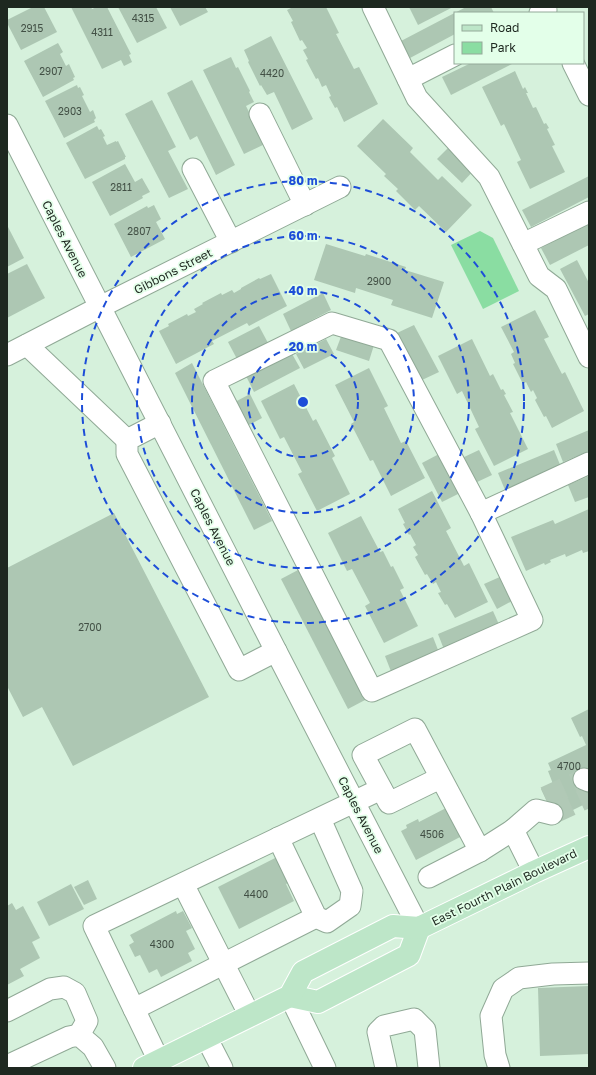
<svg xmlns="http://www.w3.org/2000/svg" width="596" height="1075" font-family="'Golos Text',sans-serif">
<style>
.green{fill:#8adda2}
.building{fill:#adc7b3}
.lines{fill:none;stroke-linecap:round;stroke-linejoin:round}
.minor-tunnel{stroke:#b1c9b6;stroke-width:21;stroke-dasharray:21 10;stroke-linecap:butt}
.minor-casing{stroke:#90a996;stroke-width:23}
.major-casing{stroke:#fff;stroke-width:24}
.minor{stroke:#fff;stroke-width:21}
.major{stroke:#bde6c8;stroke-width:22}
.ring{fill:none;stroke:#1d4ed8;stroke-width:2;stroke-dasharray:7 5}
.labels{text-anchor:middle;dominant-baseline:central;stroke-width:3.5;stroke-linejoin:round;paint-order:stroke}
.number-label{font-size:10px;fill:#425045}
.street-label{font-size:12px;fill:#1e2820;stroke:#e3ffe9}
.centre{fill:#1d4ed8;stroke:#e3ffe9;stroke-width:2}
.ring-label{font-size:12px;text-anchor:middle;font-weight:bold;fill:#1d4ed8;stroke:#e3ffe9;stroke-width:3.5;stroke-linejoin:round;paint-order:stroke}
</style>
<rect width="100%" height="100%" fill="#d6f1dc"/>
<path class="green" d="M480 231 493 238 519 291 483 309 451 245Z"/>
<g class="building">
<path d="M33 7H44L57 32 21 50 7 23V20Z"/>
<path d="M71 7H91L92 9 97 7H107L131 54 129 55 132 62 124 66 121 60 102 69Z"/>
<path d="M118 7H156L167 28 137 43Z"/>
<path d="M170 7H205L208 12 180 26Z"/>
<path d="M293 7H326L339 33 336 34 354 69 359 67 378 104 344 122 337 107 335 108 329 97 331 96 326 85 322 87 318 78 316 79 306 60 308 59 303 50 307 48 302 40 300 41 291 22 293 21 287 10Z"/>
<path d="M409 7H453L418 25Z"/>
<path d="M466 7H491L494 13H455V34L410 58 401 41Z"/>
<path d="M271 36 313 119 292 130 274 92 267 95 261 85 260 86 248 62 249 61 244 50Z"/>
<path d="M58 43 63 52 60 54 66 66 69 64 75 77 73 78 74 80 43 97 24 61Z"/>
<path d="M231 57 236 68 238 67 250 91 249 92 254 102 246 106 265 144 244 154 203 70Z"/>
<path d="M471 63H514L451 95 442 77Z"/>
<path d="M515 71 523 89 525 87 528 93H526L533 108 536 107 544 124 546 123 549 128 547 129 555 145 552 146 565 172 530 189 517 162 521 160 504 124 501 126 482 87Z"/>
<path d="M192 80 235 165 216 175 197 136 190 140 167 93Z"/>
<path d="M77 85 78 88 80 87 84 95 82 96 90 112 93 110 96 118 94 120 95 122 64 138 45 101Z"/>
<path d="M152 100 176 147 168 151 188 189 169 198 125 114Z"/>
<path d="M383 119 413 148 410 152 438 180 442 176 472 205 446 232 419 206 415 210 396 191 398 189 384 176 386 174 357 146Z"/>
<path d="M97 126 99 130 101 129 105 136 103 137 107 145 116 141V142L118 141 126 157H125V159L85 179 66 143Z"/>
<path d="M451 145 475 169 462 183 437 159Z"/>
<path d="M125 164 135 182 142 178 150 192 142 196 143 198 110 216 92 182Z"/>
<path d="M589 176V197L531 227 522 210Z"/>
<path d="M154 205 161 219 156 222 165 239 131 257 114 224 147 206 148 208Z"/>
<path d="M589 223V245L550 265 541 248Z"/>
<path d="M7 225 24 258 7 267Z"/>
<path d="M326 244 365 256 366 254 406 267 405 270 444 282 432 318 391 305 393 300 356 288 355 293 314 280Z"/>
<path d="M577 260 589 283V314L585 316 560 269Z"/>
<path d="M27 264 45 298 7 318V274Z"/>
<path d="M271 274 287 306 249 326 247 323 212 341 214 344 176 364 159 331 169 326 168 324 187 314 188 316 196 312 194 309 203 304 202 303 221 293 222 295 232 290 234 293 241 289V288L259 278 260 279Z"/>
<path d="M323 293 331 310 291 331 283 314Z"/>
<path d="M535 310 549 337 544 339 562 374 565 372 584 411 552 428 546 416 544 417 535 400 537 398 533 390 531 392 526 382 523 384 513 364 515 363 511 354 514 352 501 327Z"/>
<path d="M414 325 439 372 422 380 397 333Z"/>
<path d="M259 326 268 343 237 359 228 342Z"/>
<path d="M342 334 374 345 369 361 336 350Z"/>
<path d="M326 339 334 354 304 369 296 354Z"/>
<path d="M472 339 490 376 493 374 501 390 503 389 506 394 504 395 513 412 510 413 528 449 494 466 475 429 479 427 462 391 457 394 438 356Z"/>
<path d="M291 352 300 368 254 392 246 376Z"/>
<path d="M192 363 272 521 254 530 175 373Z"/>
<path d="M369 368 388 406 384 408 401 443 406 441 425 478 391 496 373 460 370 461 351 424 354 422 335 385Z"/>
<path d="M294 384 313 421 316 419 335 456 332 458 350 494 317 511 298 474 302 472 284 437 280 439 261 401Z"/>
<path d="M250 394 262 418 245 427 233 403Z"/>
<path d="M589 430V451L563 462 556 444Z"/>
<path d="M479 450 492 475 475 483 462 458Z"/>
<path d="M554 450 561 467 505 490 498 473Z"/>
<path d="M439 454 460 493 442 502 422 463Z"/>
<path d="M589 476V497L575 502 568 485Z"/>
<path d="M432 491 451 528 446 531 464 566 469 563 488 602 455 618 447 604 445 605 438 593 441 592 436 582 433 584 427 574 425 575 415 557 418 555 413 547 416 545 410 534 409 535 403 524 405 523 398 509Z"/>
<path d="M589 509V551L583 553 582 550 566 557 565 554 550 560 551 562 545 565 544 563 526 571 511 537 553 520 555 524Z"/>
<path d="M114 513 209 697 73 766 42 707 23 717 7 686V568Z"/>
<path d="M361 516 380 552 383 551 391 567 393 566 404 588 400 590 418 626 384 643 365 606 370 603 352 569 347 571 328 533Z"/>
<path d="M298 570 365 700 348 709 281 579Z"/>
<path d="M502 576 514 600 497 609 484 584Z"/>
<path d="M493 611 501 629 445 652 438 634Z"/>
<path d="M433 637 440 655 392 674 385 656Z"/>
<path d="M589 709V802L555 819 541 789 553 784 548 771 551 770 548 763 586 745 582 736 580 737 571 718Z"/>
<path d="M448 807 462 836 416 860 401 831 407 828 406 825 418 819 419 822Z"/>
<path d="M281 855 294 880 286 884 294 901 239 929 218 887Z"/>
<path d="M88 880 97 899 84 905 74 887Z"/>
<path d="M71 884 84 909 49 926 37 902Z"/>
<path d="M12 903 16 910 23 906 40 938 32 942 40 958 20 969 24 976 7 985V906Z"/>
<path d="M176 911 177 914 183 911 192 928 186 931 195 949 188 953 192 961 161 977 157 969 149 973 140 955 135 957 129 945 134 942 130 935Z"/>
<path d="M589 986V1054L540 1056 538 988Z"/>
</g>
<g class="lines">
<g class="minor-tunnel">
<path d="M545 797 584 779"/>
<path d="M552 814 589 797"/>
</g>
<g class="minor-casing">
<g id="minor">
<path d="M373 7 417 98 489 177 539 276 556 289 589 357"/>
<path d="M540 13 546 10"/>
<path d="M573 63 589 95"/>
<path d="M408 79 455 55"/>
<path d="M260 114 305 205"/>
<path d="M7 125 276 651 419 928"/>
<path d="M193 169 231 242"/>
<path d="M523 244 589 212"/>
<path d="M332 323 389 340 481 513 532 620 372 691 214 381Z"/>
<path d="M27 345 127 440"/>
<path d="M7 355 100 307 340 187"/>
<path d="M160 423 127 440V454L239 670 276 651"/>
<path d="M481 513 589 463"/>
<path d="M440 778 389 803 363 755 415 729 480 851"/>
<path d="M584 779 589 781"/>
<path d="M278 838 316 917 327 922 350 906 352 891 320 819"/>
<path d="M534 872 513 830 536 810 552 814"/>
<path d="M429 877 480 851 513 830"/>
<path d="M183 884 250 1016"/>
<path d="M290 996 325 1068"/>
<path d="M134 1009 316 917"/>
<path d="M7 1011 50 989 64 987 75 993 87 1021 79 1035"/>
<path d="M206 1037 222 1068"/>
<path d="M159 1061 94 926 381 789"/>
<path d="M7 1066 69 1037 79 1035 93 1047 105 1068"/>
<path d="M386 1068 378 1032 384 1026 414 1019 425 1030 429 1068"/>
<path d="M499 1068 495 1055 491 1016 503 989 519 978 553 974 589 973"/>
</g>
</g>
<g class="major-casing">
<g id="major">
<path d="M290 996 318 1002 409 955 419 928"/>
<path d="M144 1068 290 996 303 972 393 926 419 928 534 872 589 847"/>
</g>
</g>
<use href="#minor" class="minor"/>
<use href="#major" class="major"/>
</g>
<g class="ring">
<circle cx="303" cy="402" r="55"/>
<circle cx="303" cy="402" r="111"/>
<circle cx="303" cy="402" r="166"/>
<circle cx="303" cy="402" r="221"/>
</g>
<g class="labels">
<g class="number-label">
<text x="143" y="18">4315</text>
<text x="32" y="28">2915</text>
<text x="102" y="32">4311</text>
<text x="51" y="71">2907</text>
<text x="272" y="73">4420</text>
<text x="70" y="111">2903</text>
<text x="121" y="187">2811</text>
<text x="139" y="231">2807</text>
<text x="379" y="281">2900</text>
<text x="90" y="627">2700</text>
<text x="569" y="766">4700</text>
<text x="432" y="834">4506</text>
<text x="256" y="894">4400</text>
<text x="162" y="944">4300</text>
</g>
<g class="street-label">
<text transform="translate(65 239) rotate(63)">Caples Avenue</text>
<text transform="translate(173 271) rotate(-27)">Gibbons Street</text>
<text transform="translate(213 527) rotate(63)">Caples Avenue</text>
<text transform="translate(361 815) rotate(63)">Caples Avenue</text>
<text transform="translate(504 887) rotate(-26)">East Fourth Plain Boulevard</text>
</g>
</g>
<circle cx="303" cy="402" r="6" class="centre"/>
<g class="ring-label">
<text x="303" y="185">80 m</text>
<text x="303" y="240">60 m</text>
<text x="303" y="295">40 m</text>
<text x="303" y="351">20 m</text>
</g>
<rect width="596" height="1075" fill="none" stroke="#1e2820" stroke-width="16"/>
<rect x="454" y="12" width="130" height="52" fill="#e3ffe9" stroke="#94a999"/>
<rect x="462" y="25" width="20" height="6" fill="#bde6c8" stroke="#94a999"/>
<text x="490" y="32" font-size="12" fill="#1e2820">Road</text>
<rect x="462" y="42" width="20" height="12" fill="#8adda2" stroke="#94a999"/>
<text x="490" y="52" font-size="12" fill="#1e2820">Park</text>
</svg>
